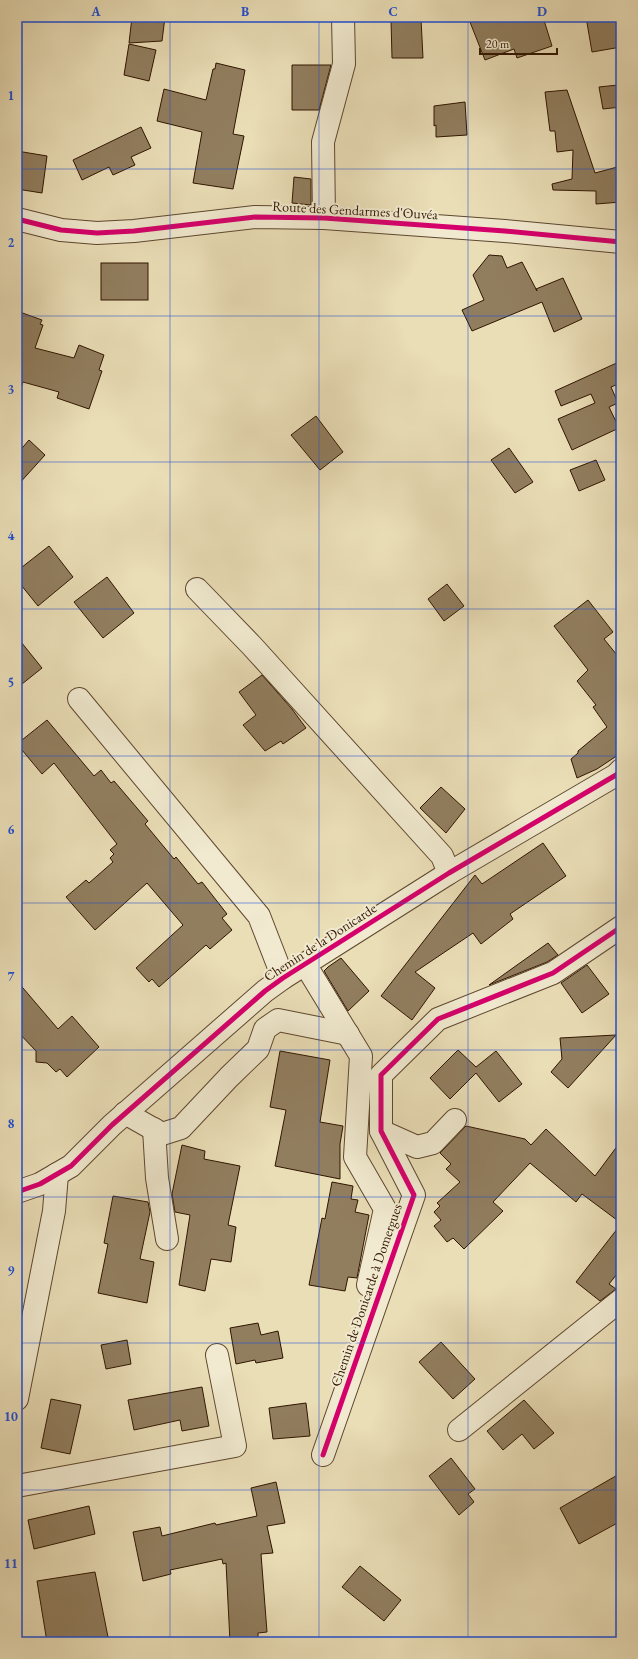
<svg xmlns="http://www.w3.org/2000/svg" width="638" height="1659" font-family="'EB Garamond',serif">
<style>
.building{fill:#917e5f;stroke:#301500}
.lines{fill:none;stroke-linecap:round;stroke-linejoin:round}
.minor-casing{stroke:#5e472e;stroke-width:24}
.minor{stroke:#f1ead0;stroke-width:22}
.cycleway-casing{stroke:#f1ead0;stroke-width:8}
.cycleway{stroke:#d6006c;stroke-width:5}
.grid{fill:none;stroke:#1d4ed8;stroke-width:1;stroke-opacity:0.55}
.labels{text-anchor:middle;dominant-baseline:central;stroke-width:4;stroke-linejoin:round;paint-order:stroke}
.street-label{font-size:14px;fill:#301500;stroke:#f1ead0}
.neatline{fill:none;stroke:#1d4ed8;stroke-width:1.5}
.grid-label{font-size:13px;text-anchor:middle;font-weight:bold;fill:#1d4ed8}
</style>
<rect width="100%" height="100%" fill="#eadeb7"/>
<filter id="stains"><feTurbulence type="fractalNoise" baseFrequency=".005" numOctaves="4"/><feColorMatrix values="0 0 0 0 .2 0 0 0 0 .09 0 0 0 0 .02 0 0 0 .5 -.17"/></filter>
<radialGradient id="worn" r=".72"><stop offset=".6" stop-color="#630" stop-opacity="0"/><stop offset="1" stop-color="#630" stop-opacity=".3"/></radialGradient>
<g class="building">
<path d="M132 17H165L162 41 129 43Z"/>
<path d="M468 17H543L552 46 517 58 514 49 485 60Z"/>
<path d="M586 17H621V47L592 52Z"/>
<path d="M421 19 423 58H392L391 20Z"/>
<path d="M129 44 156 50 149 81 124 75Z"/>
<path d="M216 63 245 70 233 134 244 136 233 189 193 183 202 132 157 121 164 89 206 100 213 69H215Z"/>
<path d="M292 65H331L319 110H292Z"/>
<path d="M618 85 621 95V107L603 109 599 87Z"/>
<path d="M567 90 595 173 621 166V202L596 204V191L553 190 552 184 572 179 573 150 557 152 555 131H550L545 92Z"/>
<path d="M465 102 467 135 436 137V125L434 126V106Z"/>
<path d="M141 127 151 148 131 157 135 165 113 175 109 167 82 180 73 160Z"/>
<path d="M17 151 47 156 42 193 17 189Z"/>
<path d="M294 177 311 179V205L292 203Z"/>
<path d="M489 255 502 256 507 268 522 262 537 291 536 289 563 278 582 319 554 332 542 302 472 331 462 310 484 300 473 275Z"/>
<rect x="101" y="263" width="47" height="37"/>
<path d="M17 311 42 320 40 324 43 325 35 348 74 358 79 345 104 355 99 370 102 371 89 409 57 398 59 392 23 382 20 391H17Z"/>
<path d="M621 361V383L611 387 618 403 609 407 619 428 572 450 558 419 595 403 591 394 561 406 555 391Z"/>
<path d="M316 416 343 452 320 470 291 435Z"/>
<path d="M29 440 45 455 17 486V454Z"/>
<path d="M509 448 533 482 515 493 491 460Z"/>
<path d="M596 460 605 480 579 491 570 470Z"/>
<path d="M49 546 73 577 38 606 17 580V571Z"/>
<path d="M107 577 134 613 103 638 74 602Z"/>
<path d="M447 584 464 606 444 621 428 599Z"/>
<path d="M588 600 613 632 604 639 621 660V753L597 769 577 778 571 759 578 753V751L607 727 593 707 596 705 577 681 588 670 554 626Z"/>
<path d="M17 637 42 668 17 688Z"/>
<path d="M262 675 292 709 306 728 283 744 281 741 265 751 243 725 256 715 239 692Z"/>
<path d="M47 720 94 776 101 770 111 783 114 781 148 821 145 824 174 859 176 857 198 884 202 882 227 914 222 918 232 930 210 949 206 945 159 987 152 979 149 982 136 968 183 925 147 883 95 930 66 897 86 880 89 883 113 862 110 858 114 854 110 850 117 844 54 763 42 774 17 744Z"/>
<path d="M441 787 465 809 446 833 420 808Z"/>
<path d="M543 843 566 876 510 914 513 919 481 944 473 933 415 972 435 988 412 1020 381 996 475 875 482 884Z"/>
<path d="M548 943 558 955 547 962 489 985Z"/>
<path d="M341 958 369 991 348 1011 324 971 328 967Z"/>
<path d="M587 965 609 994 582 1013 561 983Z"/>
<path d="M17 981 58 1029 72 1016 99 1047 67 1077 60 1069 56 1072 47 1063 36 1062V1051L17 1031Z"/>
<path d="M616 1035 568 1088 551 1072 562 1059 560 1038Z"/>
<path d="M458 1050 476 1067 496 1051 522 1084 499 1102 476 1073 450 1099 430 1078Z"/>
<path d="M280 1051 330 1060 320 1122 343 1126 340 1144V1179L275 1166 286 1110 270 1107Z"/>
<path d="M466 1126 525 1139 531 1145 546 1129 595 1176 621 1141V1223L582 1194 576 1202 530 1163 493 1202 503 1211 464 1249 453 1238 447 1242 434 1226 441 1220 434 1212 440 1206 437 1203 460 1182 446 1169 451 1164 440 1153Z"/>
<path d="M182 1145 205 1151 204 1159 240 1166 228 1225 236 1227 231 1262 211 1259 205 1291 179 1285 190 1215 175 1212 172 1194Z"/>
<path d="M332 1182 353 1186 351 1199 358 1200 355 1212 369 1215 357 1278 348 1277 345 1291 309 1285 322 1218 325 1219Z"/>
<path d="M113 1196 148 1202 150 1212 140 1259 154 1262 147 1303 98 1293 108 1244 104 1243Z"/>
<path d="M621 1224V1269L609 1284 616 1289 600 1301 576 1282Z"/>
<path d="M258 1323 261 1335 278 1331 283 1358 256 1363 255 1360 236 1364 230 1328Z"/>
<path d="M127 1340 131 1364 106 1369 101 1345Z"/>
<path d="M441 1342 475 1379 453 1399 419 1362Z"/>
<path d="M202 1387 209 1426 182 1431 180 1420 134 1430 128 1400Z"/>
<path d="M51 1399 81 1405 70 1454 41 1448Z"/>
<path d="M524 1400 554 1433 534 1449 522 1434 503 1450 487 1431Z"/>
<path d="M306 1403 310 1436 273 1439 269 1408Z"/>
<path d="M451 1458 475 1489 468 1494 474 1502 459 1515 429 1476Z"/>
<path d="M621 1473V1521L579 1544 560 1508Z"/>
<path d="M276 1482 285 1523 267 1526 273 1553 261 1554 267 1632 258 1633V1641L230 1642 226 1563 223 1564 222 1559 170 1570 171 1574 143 1581 133 1532 160 1527 162 1536 215 1523 216 1525 257 1516 251 1488Z"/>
<path d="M89 1506 95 1534 34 1549 28 1520Z"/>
<path d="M360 1566 401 1600 384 1621 342 1587Z"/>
<path d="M95 1572 109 1642H47L37 1581Z"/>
</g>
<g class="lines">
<g class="minor-casing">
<g id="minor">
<path d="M324 218 323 142 344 64 343 17"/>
<path d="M17 219 61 230 97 233 134 231 255 217 324 218 505 231 621 242"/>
<path d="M197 589 252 646 442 856 449 873"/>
<path d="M79 699 259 916 283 978"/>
<path d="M305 964 361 1056 355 1157 385 1209 368 1285"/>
<path d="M125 1113 162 1134 181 1128 229 1077 258 1049 265 1029 278 1020 348 1034"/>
<path d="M154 1129 157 1178 167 1239"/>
<path d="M381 1131 417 1147 433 1143 455 1120"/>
<path d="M17 1192 40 1184 71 1166 112 1125 265 991 283 978 449 873 616 775 621 770"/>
<path d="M17 1399 54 1211 57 1174"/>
<path d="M459 1430 621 1300"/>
<path d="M323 1455 414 1195 381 1131V1075L438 1019 553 973 621 927"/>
<path d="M17 1486 235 1446 217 1355"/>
</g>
</g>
<use href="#minor" class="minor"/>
<g class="cycleway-casing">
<g id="cycleway">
<path d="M17 219 61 230 97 233 134 231 255 217 324 218 505 231 621 242"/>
<path d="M17 1192 40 1184 71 1166 112 1125 265 991 283 978 449 873 616 775 621 770"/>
<path d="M323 1455 414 1195 381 1131V1075L438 1019 553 973 621 927"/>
</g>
</g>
<use href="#cycleway" class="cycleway"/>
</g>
<path class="grid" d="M170 17V1642M319 17V1642M468 17V1642M17 169H621M17 316H621M17 462H621M17 609H621M17 756H621M17 903H621M17 1050H621M17 1197H621M17 1343H621M17 1490H621"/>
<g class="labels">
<g class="street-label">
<text transform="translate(355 210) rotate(3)">Route des Gendarmes d'Ouvéa</text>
<text transform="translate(320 942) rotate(-33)">Chemin de la Donicarde</text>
<text transform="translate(366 1295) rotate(-71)">Chemin de Donicarde à Domergues</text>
</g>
</g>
<rect width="638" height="1659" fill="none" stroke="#eadeb7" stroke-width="44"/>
<path d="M480 48v6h77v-6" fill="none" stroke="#301500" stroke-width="2"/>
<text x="486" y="48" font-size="12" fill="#301500" stroke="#f1ead0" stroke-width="3" paint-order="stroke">20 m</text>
<rect x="22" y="22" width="594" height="1615" class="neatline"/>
<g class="grid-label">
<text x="96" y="16">A</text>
<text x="245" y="16">B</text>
<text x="393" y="16">C</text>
<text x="542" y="16">D</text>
<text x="11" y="100">1</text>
<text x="11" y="247">2</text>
<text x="11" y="394">3</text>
<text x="11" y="540">4</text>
<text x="11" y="687">5</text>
<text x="11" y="834">6</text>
<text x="11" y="981">7</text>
<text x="11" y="1128">8</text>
<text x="11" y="1275">9</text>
<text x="11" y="1421">10</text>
<text x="11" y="1568">11</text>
</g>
<rect width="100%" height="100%" filter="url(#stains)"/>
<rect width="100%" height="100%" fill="url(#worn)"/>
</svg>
